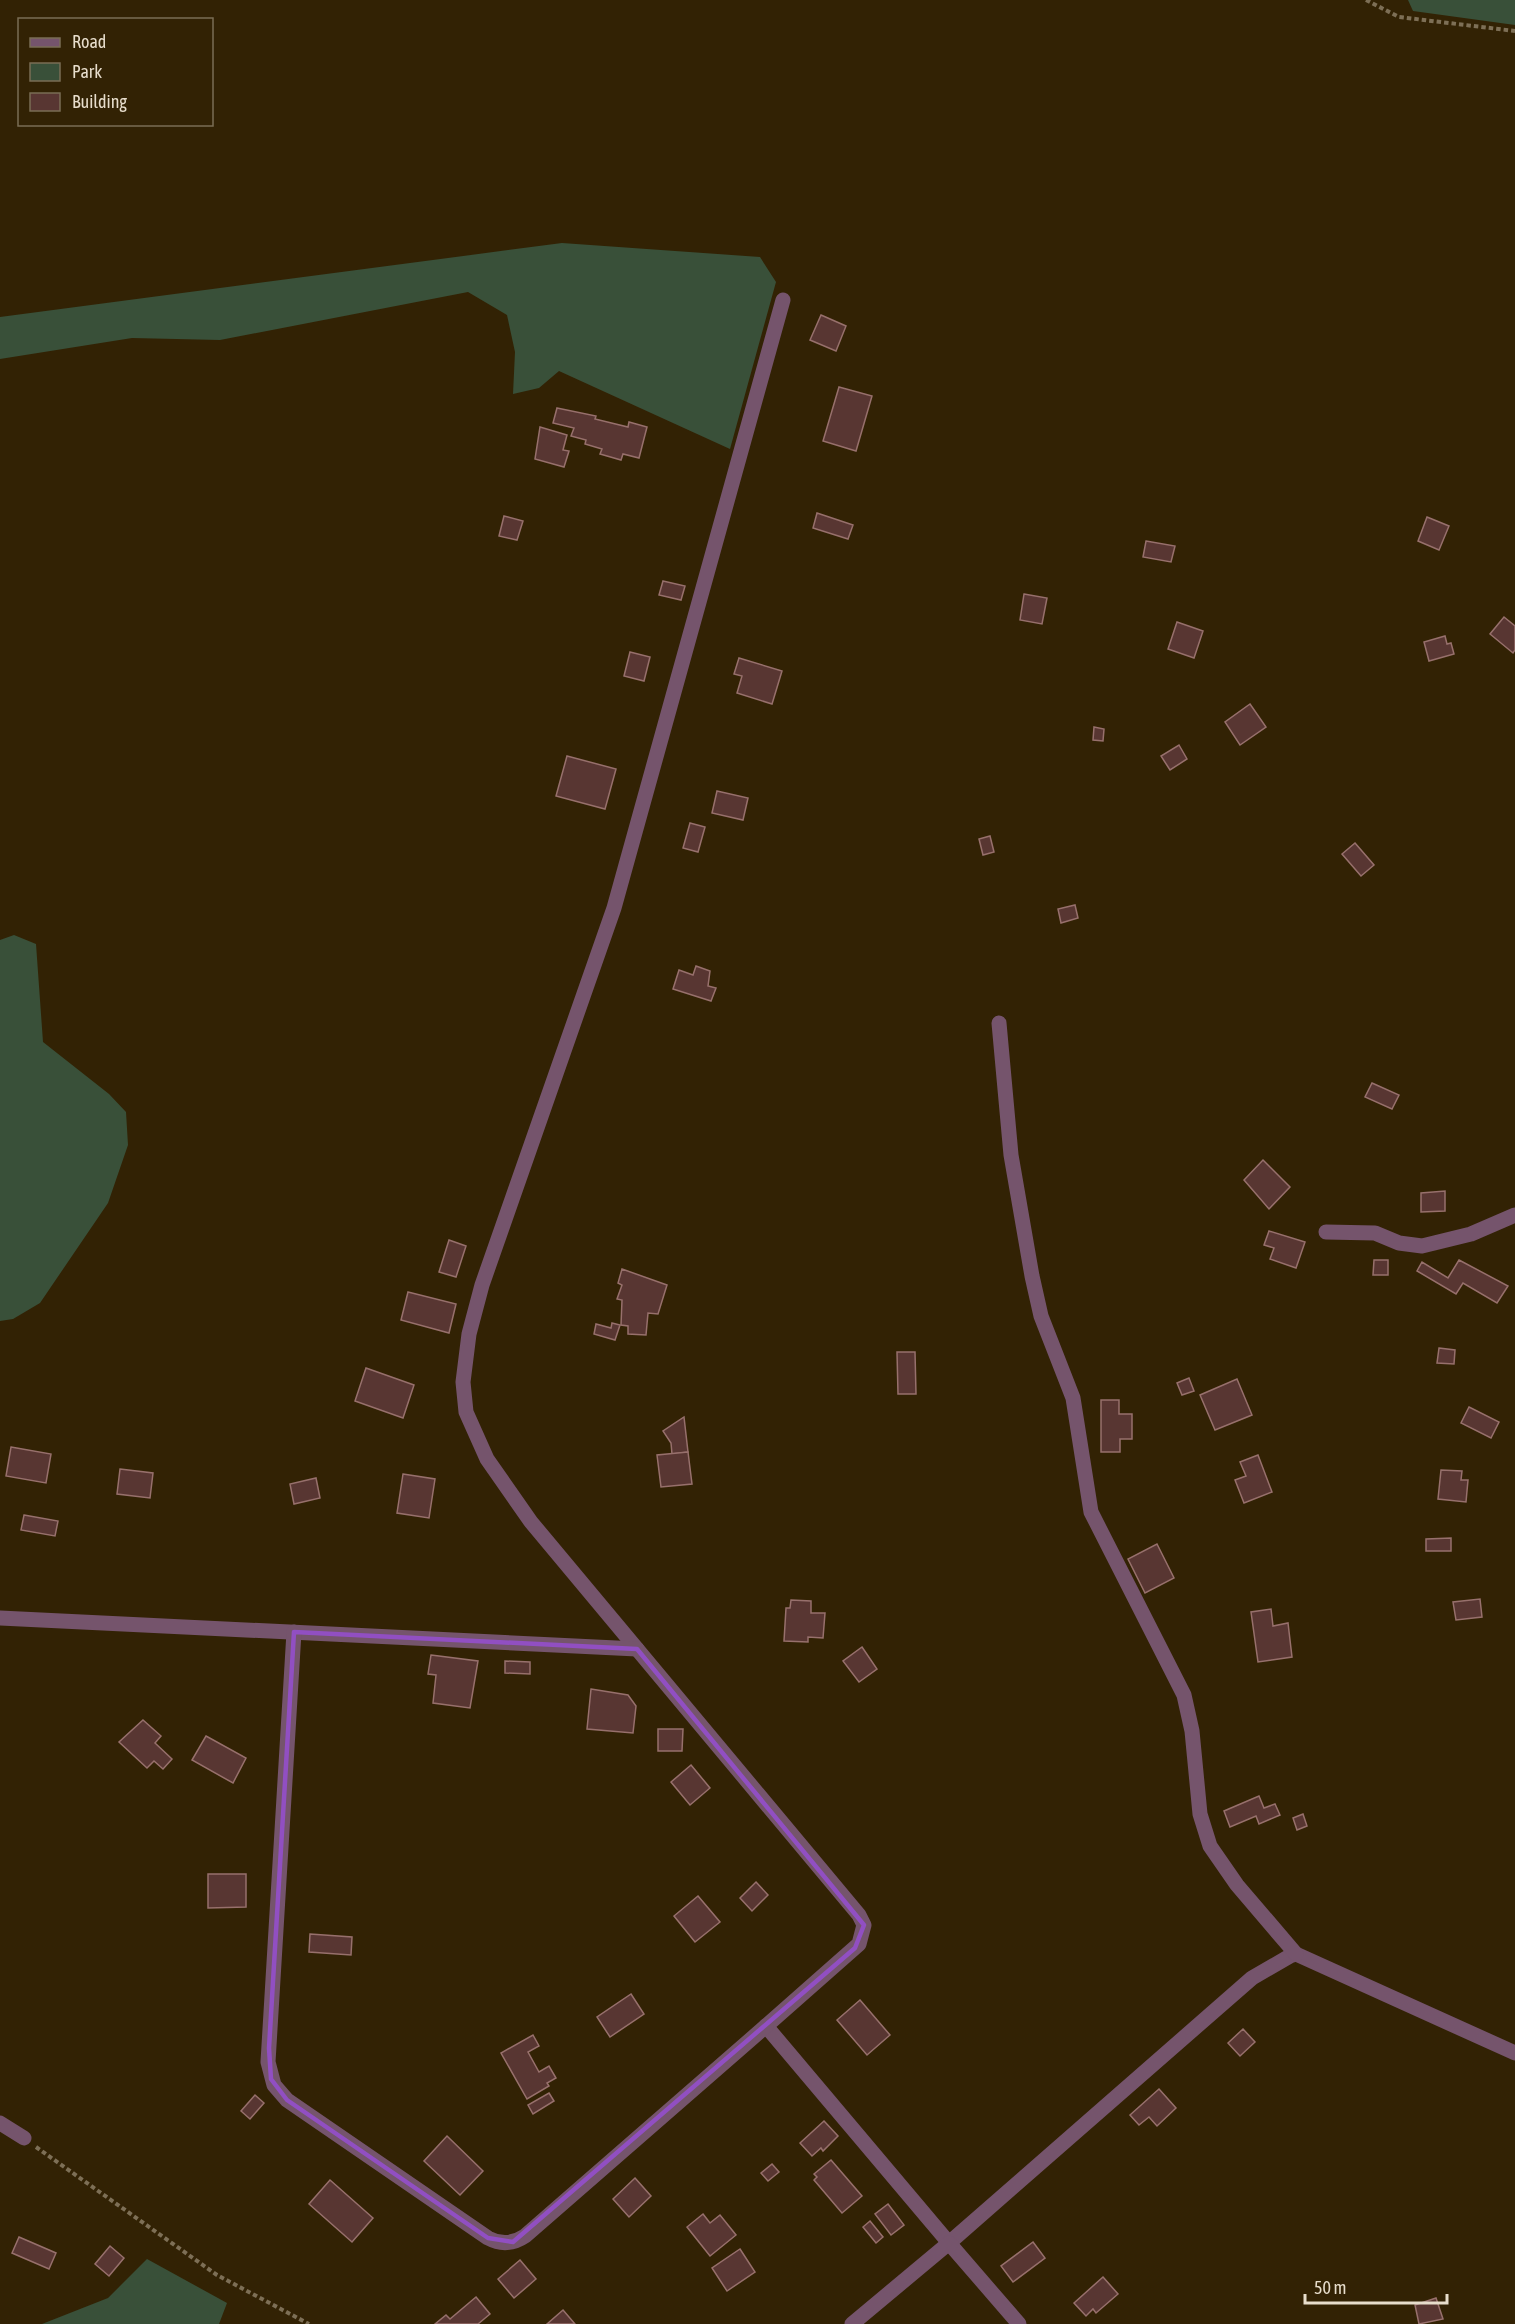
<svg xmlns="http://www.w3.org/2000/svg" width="1515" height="2324" font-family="'Asap Condensed',sans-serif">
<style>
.green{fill:#395039}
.building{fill:#583632;stroke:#97706c;stroke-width:1.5}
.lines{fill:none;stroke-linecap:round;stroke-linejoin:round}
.path{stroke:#7d6f56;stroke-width:4;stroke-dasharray:4.5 3;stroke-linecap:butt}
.minor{stroke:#75546c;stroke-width:15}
.marked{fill:none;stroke:#914fc2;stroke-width:4.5;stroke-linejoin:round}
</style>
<rect width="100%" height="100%" fill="#322204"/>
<g class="green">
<path d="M1408 0H1515V25L1413 11Z"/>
<path d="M562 243 760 257 776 282 730 449 559 371 539 388 513 394 515 352 507 315 468 292 220 340 132 338 0 359V317Z"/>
<path d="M14 935 36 944 43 1042 109 1094 126 1112 128 1145 108 1203 40 1303 13 1319 0 1321V940Z"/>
<path d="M147 2259 227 2303 219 2324H42L108 2298Z"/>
</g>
<g class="building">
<path d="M821 315 846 326 836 351 810 340Z"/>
<path d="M839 387 872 396 856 451 823 441Z"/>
<path d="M557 408 596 416 595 419 628 427 629 422 647 427 639 458 623 454 621 460 600 454 602 449 585 444 586 440 571 436 574 428 553 423Z"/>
<path d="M540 427 567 435 563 450 569 451 564 467 535 459Z"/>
<path d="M817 513 853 525 848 539 813 528Z"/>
<path d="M504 516 523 521 517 540 499 536Z"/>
<path d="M1427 517 1449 526 1439 550 1418 541Z"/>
<path d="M1146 541 1175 546 1171 562 1143 557Z"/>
<path d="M663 581 685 586 681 600 659 595Z"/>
<path d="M1024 594 1047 598 1042 624 1020 620Z"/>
<path d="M1504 617 1515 626V650L1513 653 1490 634Z"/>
<path d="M1177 622 1203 631 1194 658 1168 649Z"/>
<path d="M1445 636 1447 644 1451 643 1454 654 1429 661 1424 642Z"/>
<path d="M630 652 650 657 644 681 624 676Z"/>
<path d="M739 658 782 671 772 704 737 693 742 676 734 674Z"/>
<path d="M1250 704 1266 727 1240 745 1225 722Z"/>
<path d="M1094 727 1104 729 1103 741 1093 740Z"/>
<path d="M1179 745 1187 759 1170 770 1161 756Z"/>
<path d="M567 756 616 769 605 809 556 796Z"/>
<path d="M717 791 748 798 743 820 712 813Z"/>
<path d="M690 823 705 827 698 852 683 848Z"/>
<path d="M990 836 994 852 983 855 979 839Z"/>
<path d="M1355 843 1374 865 1361 876 1342 854Z"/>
<path d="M1075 905 1078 918 1061 923 1058 909Z"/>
<path d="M696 966 710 971 708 986 716 988 711 1001 673 989 679 970 693 975Z"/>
<path d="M1372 1083 1399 1095 1392 1109 1365 1097Z"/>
<path d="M1263 1160 1290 1187 1269 1209 1244 1180Z"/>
<path d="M1445 1191V1211L1421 1212V1193Z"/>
<path d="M1269 1231 1305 1242 1296 1268 1270 1259 1274 1248 1264 1245Z"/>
<path d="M449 1240 466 1246 456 1277 439 1272Z"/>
<path d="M1374 1260H1388V1275H1373Z"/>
<path d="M1459 1260 1508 1286 1497 1303 1463 1283 1456 1294 1417 1271 1422 1262 1448 1278Z"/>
<path d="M622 1269 667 1285 658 1314 648 1313 646 1335 628 1334V1326L621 1325 622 1300 617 1299 622 1285 618 1283Z"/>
<path d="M408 1292 456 1304 449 1333 401 1320Z"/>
<path d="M612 1323 620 1325 615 1340 594 1334 596 1324 611 1328Z"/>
<path d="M1439 1348 1455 1350 1454 1364 1437 1363Z"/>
<path d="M897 1352H915L916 1394H898Z"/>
<path d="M366 1368 414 1385 403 1418 355 1401Z"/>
<path d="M1189 1378 1194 1391 1182 1395 1177 1383Z"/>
<path d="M1237 1379 1252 1415 1215 1430 1200 1395Z"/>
<path d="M1101 1400H1119V1414H1132V1439H1120V1452H1101Z"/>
<path d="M1469 1407 1499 1422 1491 1438 1461 1423Z"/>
<path d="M684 1417 688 1452 672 1454 671 1443 663 1431Z"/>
<path d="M11 1447 51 1454 46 1483 6 1476Z"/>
<path d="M688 1452 692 1484 661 1487 657 1455Z"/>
<path d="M1258 1455 1272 1492 1244 1503 1235 1480 1246 1476 1240 1462Z"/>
<path d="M120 1469 153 1473 150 1498 117 1494Z"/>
<path d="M1441 1470 1462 1471 1461 1480H1468L1466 1502 1438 1499Z"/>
<path d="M403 1474 435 1479 429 1518 397 1513Z"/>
<path d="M316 1478 320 1498 294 1504 290 1484Z"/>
<path d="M24 1515 58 1521 55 1536 21 1530Z"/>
<path d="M1451 1538V1551H1426V1539Z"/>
<path d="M1157 1544 1174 1578 1145 1593 1128 1559Z"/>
<path d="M1480 1599 1482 1617 1456 1620 1453 1602Z"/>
<path d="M791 1600 811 1601V1613H825L823 1638 808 1637V1642L784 1641 786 1608H790Z"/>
<path d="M1271 1609 1273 1626 1288 1623 1292 1657 1258 1662 1251 1612Z"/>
<path d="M862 1647 877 1669 859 1682 843 1661Z"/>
<path d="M431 1655 478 1661 470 1708 433 1703 436 1675 428 1674Z"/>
<path d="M505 1661 530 1662V1674L505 1673Z"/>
<path d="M591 1689 628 1695 636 1706 633 1733 587 1729Z"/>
<path d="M143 1720 161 1736 155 1743 172 1759 163 1769 154 1761 147 1768 119 1742Z"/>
<path d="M658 1729H683L682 1751H658Z"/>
<path d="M206 1736 246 1758 233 1783 192 1760Z"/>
<path d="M691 1765 710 1788 690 1805 671 1782Z"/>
<path d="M1259 1796 1264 1808 1275 1804 1280 1815 1259 1824 1256 1816 1230 1827 1224 1811Z"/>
<path d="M1303 1814 1307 1826 1297 1830 1293 1818Z"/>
<path d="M208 1874H246V1907L208 1908Z"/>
<path d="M756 1882 768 1895 752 1911 740 1898Z"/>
<path d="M698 1896 720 1922 695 1942 674 1916Z"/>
<path d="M310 1934 352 1937 351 1955 309 1952Z"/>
<path d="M631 1994 644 2014 610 2037 597 2017Z"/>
<path d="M860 2000 890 2035 867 2055 837 2020Z"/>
<path d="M1243 2029 1255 2042 1240 2056 1228 2043Z"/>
<path d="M533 2035 539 2046 528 2052 539 2072 549 2066 556 2078 547 2083 549 2086 527 2099 501 2053Z"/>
<path d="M1159 2089 1176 2108 1157 2126 1149 2117 1139 2125 1130 2115Z"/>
<path d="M549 2093 554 2101 533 2114 528 2105Z"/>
<path d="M255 2095 264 2103 250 2119 241 2111Z"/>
<path d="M824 2121 838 2136 823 2151 821 2148 812 2156 800 2143Z"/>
<path d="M447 2136 483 2171 460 2195 424 2161Z"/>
<path d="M831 2160 862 2196 842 2213 814 2180 817 2177 814 2174Z"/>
<path d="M772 2164 779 2172 768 2181 761 2173Z"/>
<path d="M635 2178 651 2196 629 2217 613 2199Z"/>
<path d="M330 2180 373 2218 352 2242 309 2204Z"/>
<path d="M888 2204 904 2225 891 2235 875 2214Z"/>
<path d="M703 2214 710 2223 720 2215 736 2235 710 2256 687 2227Z"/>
<path d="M870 2221 883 2237 876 2243 863 2227Z"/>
<path d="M19 2237 56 2253 49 2269 12 2253Z"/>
<path d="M1033 2242 1045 2258 1013 2282 1001 2266Z"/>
<path d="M110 2246 124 2258 109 2276 95 2264Z"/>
<path d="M740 2249 755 2272 727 2291 712 2268Z"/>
<path d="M520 2260 536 2279 514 2298 498 2279Z"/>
<path d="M1103 2277 1118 2294 1096 2313 1093 2309 1086 2316 1074 2303Z"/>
<path d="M476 2297 490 2314 478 2324H435L446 2315 450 2319Z"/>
<path d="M1436 2298 1443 2319 1419 2324 1415 2305Z"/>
<path d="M563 2310 575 2324H547Z"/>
</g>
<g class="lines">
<g class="path">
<path d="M1366 0 1399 17 1515 31"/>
<path d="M36 2147 217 2275 309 2324"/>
</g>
<g class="minor">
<path d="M783 300 614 908 482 1285 469 1334 463 1382 466 1412 487 1459 531 1522 859 1915 864 1925 859 1944 766 2026 949 2243 1252 1978 1290 1956 1296 1954 1515 2053"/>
<path d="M999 1023 1011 1155 1032 1276 1041 1316 1073 1398 1091 1512 1184 1695 1192 1731 1200 1814 1210 1846 1237 1885 1296 1954"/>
<path d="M1326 1232 1375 1233 1399 1243 1422 1246 1471 1234 1515 1215"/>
<path d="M0 1618 637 1649"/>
<path d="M294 1632 268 2062 274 2085 287 2100 488 2238C501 2245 513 2244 525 2236L766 2026"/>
<path d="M0 2123 24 2138"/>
<path d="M852 2324 949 2243 1019 2324"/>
</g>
</g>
<path class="marked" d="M294 1632 637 1649 864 1925 855 1948 513 2242 488 2238 287 2100 271 2079 269 2048Z"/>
<rect x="18" y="18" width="195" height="108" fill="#322204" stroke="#7a6d54" stroke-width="1.5"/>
<rect x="30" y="38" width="30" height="9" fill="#75546c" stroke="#7a6d54" stroke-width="1.5"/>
<text x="72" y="48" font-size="18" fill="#e7ddcc">Road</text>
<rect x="30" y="63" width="30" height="18" fill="#395039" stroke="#7a6d54" stroke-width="1.5"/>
<text x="72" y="78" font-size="18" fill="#e7ddcc">Park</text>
<rect x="30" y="93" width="30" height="18" fill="#583632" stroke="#7a6d54" stroke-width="1.5"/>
<text x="72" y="108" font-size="18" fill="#e7ddcc">Building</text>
<path d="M1305 2294v9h142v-9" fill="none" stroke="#e7ddcc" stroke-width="3"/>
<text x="1314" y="2294" font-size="18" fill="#e7ddcc" stroke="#322204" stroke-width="4.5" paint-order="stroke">50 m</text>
</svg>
